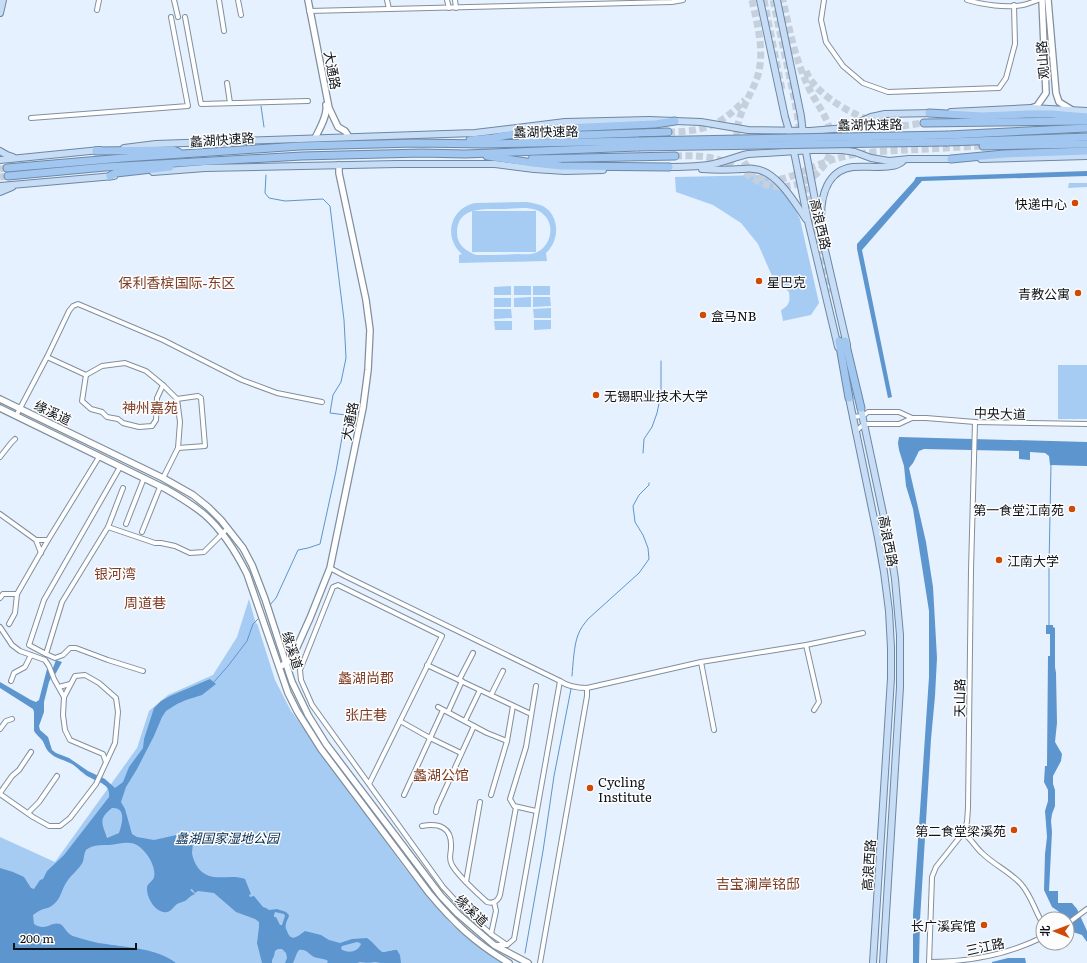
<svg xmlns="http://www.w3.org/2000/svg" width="1087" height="963" font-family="Literata,'Noto Sans SC',serif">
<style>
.green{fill:#a7ccf4;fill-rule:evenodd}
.water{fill:#5d95ce;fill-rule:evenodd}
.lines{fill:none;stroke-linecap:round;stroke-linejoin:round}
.stream{stroke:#5d95ce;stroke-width:1}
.highway-tunnel{stroke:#c5d0dc;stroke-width:7;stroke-dasharray:7 3.5;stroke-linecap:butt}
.street-casing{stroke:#818f9e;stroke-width:6}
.secondary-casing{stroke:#818f9e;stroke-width:8}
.primary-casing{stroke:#6d87a4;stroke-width:8}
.highway-casing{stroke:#6d87a4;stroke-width:9}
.street{stroke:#fff;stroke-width:4}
.secondary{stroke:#fff;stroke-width:5.5}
.primary{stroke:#c7ddf5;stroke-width:6}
.highway{stroke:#a1c6ef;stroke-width:7}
.highway-bridge-casing{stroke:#6d87a4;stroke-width:9;stroke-linecap:butt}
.highway-bridge{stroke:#a1c6ef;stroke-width:7}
.poi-dot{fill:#cf4a04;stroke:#fdfdfd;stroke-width:1.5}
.labels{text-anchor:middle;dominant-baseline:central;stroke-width:3;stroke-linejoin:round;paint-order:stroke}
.street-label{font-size:13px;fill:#0d1218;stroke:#fdfdfd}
.poi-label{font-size:13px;fill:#0d1218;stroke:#fdfdfd;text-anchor:end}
.park-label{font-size:13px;font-style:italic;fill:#002a4f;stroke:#fdfdfd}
.neighbourhood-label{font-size:14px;fill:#7f3c24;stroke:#fdfdfd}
</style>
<rect width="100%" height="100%" fill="#e5f1fe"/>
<g class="green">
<path d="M765 175 775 182 792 203 800 219 819 303 811 315 783 321 781 310C790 305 790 301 789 292L783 287 776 285 758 244 741 223 713 205 676 192 675 177Z"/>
<path d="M1069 183H1087V187L1068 188Z"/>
<path d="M527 202C533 203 538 204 543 206 560 216 560 240 546 253L547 261 459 263V255L462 254C443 238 450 208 475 203ZM527 208C533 209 540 210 544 215 556 226 550 248 535 253 530 255 522 254 517 254 503 255 490 255 476 255 466 251 457 245 457 233 457 208 480 209 499 209 508 209 518 208 527 208Z"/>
<rect x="472" y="211" width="64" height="41"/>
<path d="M511 286V295H494V287Z"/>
<rect x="514" y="286" width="17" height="9"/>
<rect x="533" y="286" width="17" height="9"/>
<path d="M531 297V307H514V298Z"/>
<path d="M533 297H550L551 306 533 307Z"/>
<rect x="494" y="298" width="17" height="9"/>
<path d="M551 308V318H534L533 309Z"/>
<path d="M494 309H511L512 318 494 319Z"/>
<path d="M534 320H551V329L534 330Z"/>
<path d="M494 321H512V330H495Z"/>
<rect x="1058" y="365" width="29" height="54"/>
<path d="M249 599 256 624 257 623 275 680 291 711 404 867 451 924 490 955 503 963H0V837L55 862 137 748 149 711 168 695 213 675 237 637Z"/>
</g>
<g class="water">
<path d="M1087 171V176L922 181 862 250 892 397 888 398 857 249V244L914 181 916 177Z"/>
<path d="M899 437 1087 442V466H1086L1050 465 1049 456 1045 453 1030 452V460L1019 459V451L924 449 919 451 913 463 909 468 926 542 933 587 937 658 935 696 931 739 920 920 919 963H913V915L929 677V611L913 509 906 486 904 466 899 450 898 443Z"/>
<path d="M1046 625H1053V627L1055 628V667L1056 673 1057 723 1055 742 1062 754 1061 761 1053 776V784L1055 790V806L1052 814 1051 821 1052 832 1049 891H1058V903H1072L1077 909 1087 931V942L1082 935 1073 932 1067 923V919H1065L1058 911 1052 907 1044 890 1045 854 1047 837 1045 811 1048 801V790L1044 782 1045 766H1047V764L1048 656H1050V634H1046Z"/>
<path d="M56 660 62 662 56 673 51 678 49 682 44 702V712L39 726 40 730 48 737 52 750 56 753 69 758 88 771 105 779 115 788 123 782 129 767 143 748 144 739 154 708 161 701 170 696 210 679 216 684 202 695 186 700 177 704 166 711 162 717 154 736 137 769 126 787 121 802 125 809 132 834 137 837 154 840 181 834C185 835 188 838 191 841 194 845 192 849 192 853 193 861 198 870 205 874 217 881 232 874 245 879L251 894 249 895 250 897 254 896 263 907 266 908 269 910 277 909 286 912 289 915C289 918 286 921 286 924 285 926 286 929 287 931 291 943 298 936 305 931L321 935 329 940 340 943 352 939 367 938C373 942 377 948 382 952 388 952 391 950 397 950L400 955 401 963H381L375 962C372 963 364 963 360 962L357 963H327L328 961C324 958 319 959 314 957 308 954 307 949 299 950L297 953 293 963H285L287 958 286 953 282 949H278L275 951 274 956 272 960V963H262L257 943 259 927V922L255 919 236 912 214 893 198 891 195 893 192 889 190 890 195 894C190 896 189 898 185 901 182 902 179 903 177 904 173 907 172 911 167 912 156 914 146 898 147 887 148 883 153 881 154 877 157 865 142 843 130 843 123 842 116 845 109 845 103 845 96 845 91 847 90 847 86 850 86 850 83 855 85 860 81 865 77 871 70 876 66 883 62 889 61 897 56 902 49 909 49 907 41 910 38 911 36 913 33 915L34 924C46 932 51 921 60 924 66 927 66 935 76 937 86 940 96 943 106 944 130 948 156 948 176 963H0V868L13 872 24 877 31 888 34 889 40 880 43 879 47 871 64 855 109 797C111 784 98 782 89 777 83 774 78 768 72 764 65 760 56 759 50 753 45 749 45 744 42 740 39 737 36 734 34 731V712L33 709 0 688V682L31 700 36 702 39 700 47 669 53 668ZM112 808C127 807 122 824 119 833L107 838C102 823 98 819 112 808ZM275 912 284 914 285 916 282 925H280L276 917H274V915ZM357 942 360 943 361 944C358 952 348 954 341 949L342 946Z"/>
<path d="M1008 958H1025L1026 963H992V962Z"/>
</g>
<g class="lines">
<g class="stream">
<path d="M261 106 264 127"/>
<path d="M266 175 265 193 269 198 285 201 323 199 330 206 344 320 346 358 341 382 333 395 330 413 346 415 336 471 320 544 308 548 298 550 276 598 270 605"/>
<path d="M643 453 644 439 652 427 657 413 661 394V361"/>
<path d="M1049 625V566L1051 465"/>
<path d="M572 676C573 664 574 645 578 635 580 629 584 624 588 619L639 573 649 559 648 548 643 535 635 522 633 506 639 495 649 485V483"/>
<path d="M213 683 228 666 247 641 253 624 259 618"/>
<path d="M525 953 543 851 554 776 571 689"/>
</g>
<g class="highway-tunnel">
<path d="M752 0C757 24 765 50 758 75 752 94 739 110 737 131 736 152 745 173 766 179 780 182 792 176 804 171 814 166 825 162 835 159 858 152 884 151 907 150 932 149 958 147 983 146"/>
<path d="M764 0 782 90"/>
<path d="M773 0 795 102 800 131"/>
<path d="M806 71C815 97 869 126 896 126 905 126 915 124 924 123"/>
<path d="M668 132C682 132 698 131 712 125 724 120 735 110 745 100"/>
<path d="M675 156C695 155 716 156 734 166 747 173 756 183 771 186 802 191 835 170 831 136 829 117 814 101 807 84 795 58 789 28 783 0"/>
<path d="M0 169 7 168"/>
<path d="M802 176 828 293"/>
<path d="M0 177 8 176"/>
</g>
<g class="street-casing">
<g id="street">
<path d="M174 0 178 17"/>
<path d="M219 0 224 31"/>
<path d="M238 0 241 15"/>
<path d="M387 0 389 9"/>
<path d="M447 0 449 8"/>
<path d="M455 0 456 8"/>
<path d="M824 0 821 20 826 42 843 66 863 83 888 92 999 88 1006 78 1015 44 1014 5"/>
<path d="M967 0C983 5 1006 8 1023 5 1028 4 1033 2 1038 0"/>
<path d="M97 10 99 0"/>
<path d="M309 11 672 2 683 0"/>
<path d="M185 17 201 104 308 101"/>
<path d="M227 83 230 103"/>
<path d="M31 118 188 106 171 17"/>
<path d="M47 357 86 375 102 366 125 363 146 371 163 385 177 399 180 422 178 448 163 478"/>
<path d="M86 375 82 401 91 409 102 412 107 417 118 419 123 423 139 427 152 426 156 420 157 398 163 385"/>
<path d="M177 399 198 396 201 398 205 446 178 448"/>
<path d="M16 416 47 357 69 311 73 306 78 304 163 340 242 380 277 393 322 402"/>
<path d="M852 417 863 416 868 412H899L912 418"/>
<path d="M855 432 864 424H899L912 418H926L975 422 1087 424"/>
<path d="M0 457 11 443 15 439"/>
<path d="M120 467 44 600 29 645 46 654 62 602 108 527 123 488"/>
<path d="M0 514 36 540H48L99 457"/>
<path d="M126 524 144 478"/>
<path d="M108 527 155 543H161L175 546 190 553 204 552 228 528"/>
<path d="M142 532 160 487"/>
<path d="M36 540 41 553"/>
<path d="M330 568 345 576 560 681 514 939 507 945H495"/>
<path d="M0 598 3 594H17L48 540"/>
<path d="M9 624 15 613 17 594"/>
<path d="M0 627 12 645 20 651 45 660 49 666 54 679 64 697 63 715 65 730 70 740 103 754 106 762"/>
<path d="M806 645 819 702 814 710"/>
<path d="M46 654 55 658 63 655 70 648H76L108 660 143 671"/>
<path d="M701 662 714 730"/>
<path d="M427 665 531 714"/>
<path d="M459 680 473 653"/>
<path d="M11 681 14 673 25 667 31 655"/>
<path d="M560 681C567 686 578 688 587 688L701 662 806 645 863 633"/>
<path d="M536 686 526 747 510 799 514 806 536 811"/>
<path d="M59 687 70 684"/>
<path d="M491 695 503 671"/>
<path d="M438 707 487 733 507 741"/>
<path d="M448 712 462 681"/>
<path d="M400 721 430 738 461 753"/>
<path d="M465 721 480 690"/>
<path d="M0 729 6 721 12 719"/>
<path d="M369 784 442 636 338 585 333 587 300 670 301 680 312 705 443 887 467 913 491 934 507 945"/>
<path d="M0 793 12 776 19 770 31 752"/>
<path d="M0 794 33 817 49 826H60L70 818 96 784 115 743 118 712 116 698 99 683 85 675 75 676 64 697"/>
<path d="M404 795 443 710"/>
<path d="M491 795 507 741 513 706"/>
<path d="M436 812 437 807 474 726"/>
<path d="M28 813 39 802 57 776"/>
<path d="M422 826C439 823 452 827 451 847 451 855 448 858 452 865 458 876 477 893 487 902 493 904 498 901 500 895L516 807"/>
<path d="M963 833C971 838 975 847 982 853 994 865 1009 871 1021 884 1031 895 1035 911 1043 924"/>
<path d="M466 882 480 802"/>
<path d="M1067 924 1087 909"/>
<path d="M491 934 496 911 494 902"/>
<path d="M929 962C969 962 1007 955 1043 937"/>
<path d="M540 963 587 696V688"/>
<path d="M929 963 932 877 936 867 963 833 967 822 968 808 971 570 975 422"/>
</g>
</g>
<g class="secondary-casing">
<g id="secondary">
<path d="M308 0 329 108 338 127 345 131 349 137"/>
<path d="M1048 0 1056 93 1059 102 1072 110"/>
<path d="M1031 108 1037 106 1046 93 1042 0"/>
<path d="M315 138C319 130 328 115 326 105"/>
<path d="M0 399 163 478 193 495 208 507 221 520 243 548 252 565 265 599 292 682 308 715 326 744 441 896 458 914 494 945 528 963"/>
<path d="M0 408 166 489C180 497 193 505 205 515 223 531 236 552 247 574L288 693 297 711 321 749 429 893C454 923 475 943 509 963"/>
<path d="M283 665 292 658 310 618 330 568 363 408 368 370 370 330 366 300 339 173V165"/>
</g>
</g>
<g class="primary-casing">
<g id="primary">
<path d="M760 0 785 117 790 134"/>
<path d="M777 0 801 116 803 134"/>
<path d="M0 13 3 0"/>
<path d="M951 112 1031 108 1087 111"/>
<path d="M793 147 808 221 838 347"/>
<path d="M805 147 822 237 847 345"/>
<path d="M124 148 156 144 475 133 565 122 649 120 701 122 748 130 810 131 846 128 871 117 885 114 934 113"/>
<path d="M0 151 7 155 13 157"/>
<path d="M981 159 1087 156"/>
<path d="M0 160 100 150"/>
<path d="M664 167C679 167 694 167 708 165 722 163 734 157 748 154L813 150H842L855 152 871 158 889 161 909 159H956"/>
<path d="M702 169C715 170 728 170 742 169 746 169 750 168 754 169 776 170 795 203 806 219"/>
<path d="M153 172 205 168 397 164H495L534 169 565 171 603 170"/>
<path d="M0 186 114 176"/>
<path d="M0 192 12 187"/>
<path d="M821 218C821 196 827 170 853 167 865 166 878 168 891 166 895 166 899 164 902 162"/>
<path d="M848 393 878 538 884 572 889 611 891 648V678L873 963"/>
<path d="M860 405 890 546 895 579 900 635V687L883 963"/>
</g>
</g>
<g class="highway-casing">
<g id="highway">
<path d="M929 113 982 116 1027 114H1052L1087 117"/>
<path d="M924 123 1087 121"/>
<path d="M948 135 1087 128"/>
<path d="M522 137 668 132"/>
<path d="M470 140 493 138 541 129 655 124 675 121"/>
<path d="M947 142 1087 137"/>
<path d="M983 146 1087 144"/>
<path d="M96 151 173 150 178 152"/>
<path d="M487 156 533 163 561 166 669 167"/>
<path d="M532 159 675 156"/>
<path d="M951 159 1004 154 1087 151"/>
<path d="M7 168 123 158 300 146 416 143 485 144 639 141"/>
<path d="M8 176 105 167 302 156 422 153 465 154 638 147"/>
<path d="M110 176 116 173 170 167"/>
<path d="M839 341 849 398"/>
<path d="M845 341 861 408"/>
</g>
</g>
<use href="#street" class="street"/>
<use href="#secondary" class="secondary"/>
<use href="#primary" class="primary"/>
<use href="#highway" class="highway"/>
<g class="highway-bridge-casing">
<g id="highway-bridge">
<path d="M639 141 948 135"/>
<path d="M638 147 947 142"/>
</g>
</g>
<use href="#highway-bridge" class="highway-bridge"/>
</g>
<g class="poi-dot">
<circle cx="1075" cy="203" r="4"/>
<circle cx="759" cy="281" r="4"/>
<circle cx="1078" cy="293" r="4"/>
<circle cx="703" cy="315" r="4"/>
<circle cx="596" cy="395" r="4"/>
<circle cx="1072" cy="509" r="4"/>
<circle cx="999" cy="560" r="4"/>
<circle cx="590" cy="788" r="4"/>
<circle cx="1014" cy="830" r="4"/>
<circle cx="984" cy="925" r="4"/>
</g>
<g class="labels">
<g class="street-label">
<text transform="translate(1042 60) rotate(-94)">观山路</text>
<text transform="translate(333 70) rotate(79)">大通路</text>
<text transform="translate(870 124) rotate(-1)">蠡湖快速路</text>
<text transform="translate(546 131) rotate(-1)">蠡湖快速路</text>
<text transform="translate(222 139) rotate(-4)">蠡湖快速路</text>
<text transform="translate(821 224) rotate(77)">高浪西路</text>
<text transform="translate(53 412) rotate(26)">缘溪道</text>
<text transform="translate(1000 413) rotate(2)">中央大道</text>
<text transform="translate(349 421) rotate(-79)">大通路</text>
<text transform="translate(889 541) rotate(79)">高浪西路</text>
<text transform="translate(293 650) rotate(72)">缘溪道</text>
<text transform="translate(959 698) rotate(-89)">天山路</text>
<text transform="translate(868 865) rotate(-86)">高浪西路</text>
<text transform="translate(472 910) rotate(43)">缘溪道</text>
<text transform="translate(985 946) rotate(-12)">三江路</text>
</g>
<g class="poi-label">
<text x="1067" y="203">快递中心</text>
<text x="767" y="281" text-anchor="start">星巴克</text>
<text x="1070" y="293">青教公寓</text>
<text x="711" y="315" text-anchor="start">盒马NB</text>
<text x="604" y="395" text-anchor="start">无锡职业技术大学</text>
<text x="1064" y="509">第一食堂江南苑</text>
<text x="1007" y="560" text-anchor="start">江南大学</text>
<text x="598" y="781" text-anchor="start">Cycling<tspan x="598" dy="15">Institute</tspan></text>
<text x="1006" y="830">第二食堂梁溪苑</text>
<text x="976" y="925">长广溪宾馆</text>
</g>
<g class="park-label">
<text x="227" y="837">蠡湖国家湿地公园</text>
</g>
<g class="neighbourhood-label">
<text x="177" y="282">保利香槟国际-东区</text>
<text x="150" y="407">神州嘉苑</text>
<text x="115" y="573">银河湾</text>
<text x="145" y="602">周道巷</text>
<text x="366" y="677">蠡湖尚郡</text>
<text x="366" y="714">张庄巷</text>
<text x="441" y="774">蠡湖公馆</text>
<text x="758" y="883">吉宝澜岸铭邸</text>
</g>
</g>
<g transform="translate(1055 931) rotate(271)"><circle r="19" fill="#fdfdfd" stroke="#9d9fa1"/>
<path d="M0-3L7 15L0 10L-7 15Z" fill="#cf4a04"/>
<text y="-6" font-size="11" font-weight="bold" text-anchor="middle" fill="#0d1218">北</text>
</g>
<path d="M14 943v6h122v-6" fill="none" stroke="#0d1218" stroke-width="2"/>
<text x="20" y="943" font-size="12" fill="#0d1218" stroke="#fdfdfd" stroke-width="3" paint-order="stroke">200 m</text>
</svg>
